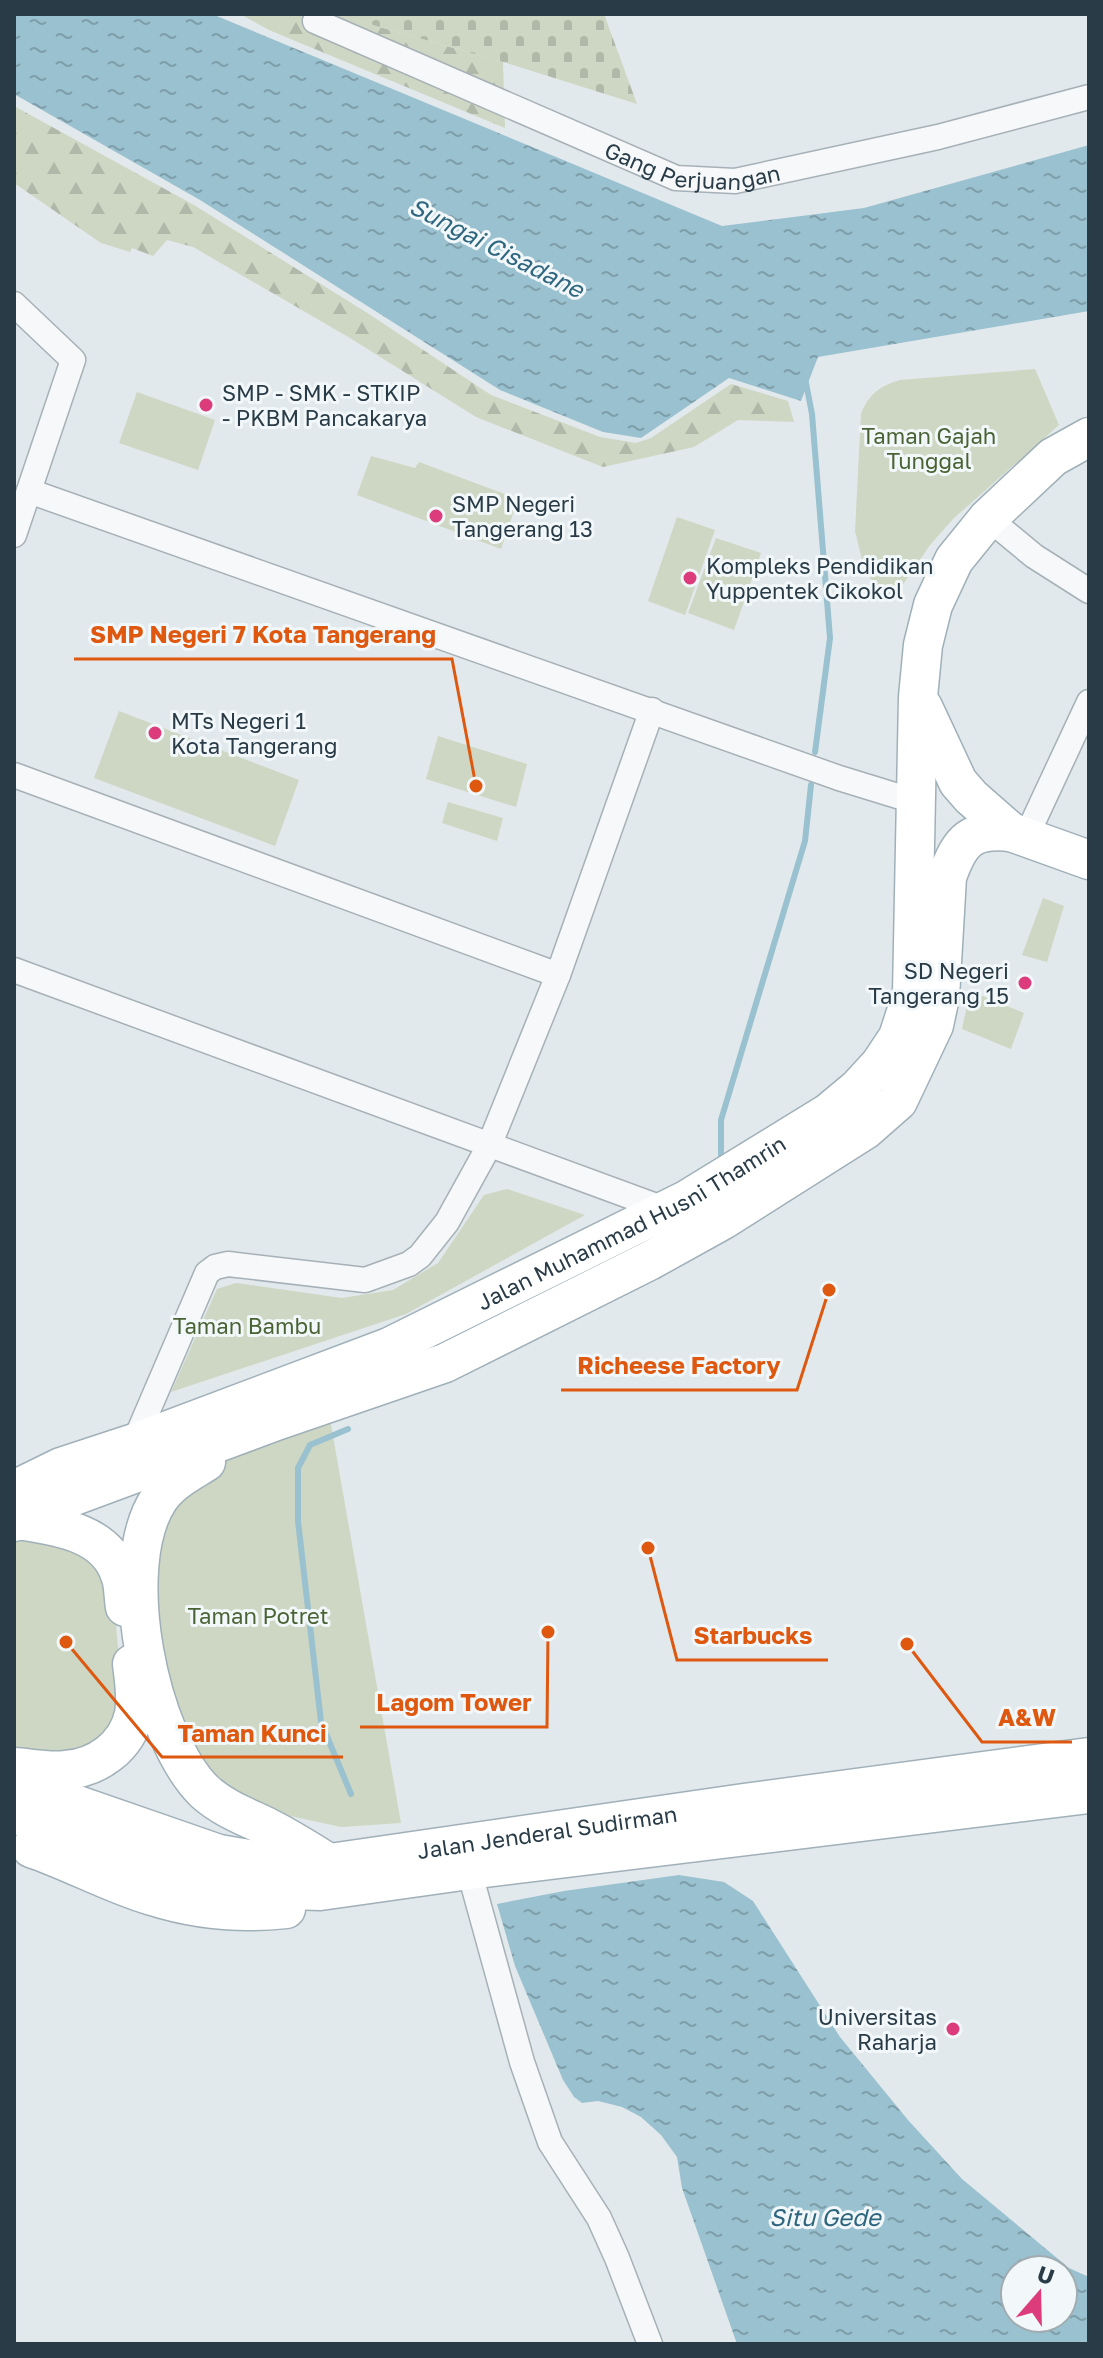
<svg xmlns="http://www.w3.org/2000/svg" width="1103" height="2358" font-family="'Golos Text',sans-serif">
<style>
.forest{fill:url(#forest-firs)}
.cemetery{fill:url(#cemetery-stones)}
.park{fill:#cdd7c3}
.water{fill:url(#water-ripples);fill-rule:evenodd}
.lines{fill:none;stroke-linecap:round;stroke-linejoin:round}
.stream{stroke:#9ac1cf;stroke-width:6}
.minor-casing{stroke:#a6b1b7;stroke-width:27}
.primary-casing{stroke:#a0b0b9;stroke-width:41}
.minor{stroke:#f6f8fa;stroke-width:24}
.primary{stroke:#fff;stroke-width:38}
.poi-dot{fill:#dc3c7c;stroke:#f2f7f9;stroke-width:3}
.labels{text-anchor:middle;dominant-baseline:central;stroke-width:6;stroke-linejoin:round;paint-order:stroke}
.street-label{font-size:22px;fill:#283b46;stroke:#f2f7f9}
.poi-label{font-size:22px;fill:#283b46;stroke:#f2f7f9;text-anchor:start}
.park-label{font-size:22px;fill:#496334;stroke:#f2f7f9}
.water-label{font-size:24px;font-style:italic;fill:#2e667f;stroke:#f2f7f9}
.leader{fill:none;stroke:#de580f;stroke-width:3}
.callout-dot{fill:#de580f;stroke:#f2f7f9;stroke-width:3}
.callout-label{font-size:24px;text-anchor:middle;font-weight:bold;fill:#de580f;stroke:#f2f7f9;stroke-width:6;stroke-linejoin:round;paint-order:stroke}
</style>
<defs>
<pattern id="forest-firs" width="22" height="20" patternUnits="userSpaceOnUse" patternTransform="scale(2)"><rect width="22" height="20" fill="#cdd7c3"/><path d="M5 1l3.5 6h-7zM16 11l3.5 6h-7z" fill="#b0b9a9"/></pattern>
<pattern id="cemetery-stones" width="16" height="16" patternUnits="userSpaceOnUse" patternTransform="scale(2)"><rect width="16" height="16" fill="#cdd7c3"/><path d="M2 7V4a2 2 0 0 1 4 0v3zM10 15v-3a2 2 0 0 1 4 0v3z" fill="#b0b9a9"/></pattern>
<pattern id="water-ripples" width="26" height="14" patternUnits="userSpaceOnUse" patternTransform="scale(2)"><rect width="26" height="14" fill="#9ac1cf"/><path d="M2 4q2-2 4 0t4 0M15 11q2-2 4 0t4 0" fill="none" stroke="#7e9eaa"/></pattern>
</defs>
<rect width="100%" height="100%" fill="#e2e9ec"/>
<g class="forest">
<path d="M240 14H334L503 62 505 128 269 30Z"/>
<path d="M14 106 194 205 369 314 491 395 600 437 636 443 651 438 731 384 788 401 794 422 738 420 694 447 603 467 476 417 350 338 193 247 167 240 153 256 132 248 130 252 101 243 14 183Z"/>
</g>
<path class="cemetery" d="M334 14H604L637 104 503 62Z"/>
<g class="park">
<path d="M1035 369 1059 425 953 519 930 545 893 599 883 598 864 568 855 531 861 414C869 394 880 386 900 380Z"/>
<path d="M137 392 215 420 198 470 119 443Z"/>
<path d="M371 456 415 468 419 462 518 499 501 549 357 495Z"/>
<path d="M677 517 715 530 685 615 648 601Z"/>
<path d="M716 538 761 553 734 630 688 613Z"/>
<path d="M119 711 299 780 275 846 94 778Z"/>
<path d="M438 736 527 764 516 807 426 779Z"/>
<path d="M448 802 503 818 497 841 442 823Z"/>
<path d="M1043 898 1064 906 1047 962 1022 955Z"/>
<path d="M970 991 1024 1013 1011 1049 962 1029Z"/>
<path d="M507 1189 585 1215 406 1314 171 1392 217 1289 236 1283 342 1298 393 1290 438 1263 484 1195Z"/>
<path d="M330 1419 401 1823 341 1827 281 1814 222 1787 189 1744 155 1635 150 1570 175 1491 198 1473 248 1448Z"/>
<path d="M14 1536 81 1542 112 1582 123 1701 108 1737 73 1756 14 1751Z"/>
</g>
<g class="water">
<path d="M14 14H212L722 226 864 208 1089 145V311L818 357 801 401 729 378 641 438 603 432 500 390 200 200 14 94Z"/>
<path d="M679 1875 724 1882 753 1901 840 2037 908 2120 962 2179 1069 2268 1089 2277V2344H737L682 2188 677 2157 661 2135 641 2117 622 2107 598 2101 582 2103 574 2097 563 2080 515 1966 497 1904 564 1891ZM1015 2270H1063V2318H1015Z"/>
</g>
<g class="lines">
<g class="stream">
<path d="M805 378 812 414 830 638 815 752"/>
<path d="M721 1159V1120L805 841 811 785"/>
<path d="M348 1429 310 1445 298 1468V1521L321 1722 351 1794"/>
</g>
<g class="minor-casing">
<g id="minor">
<path id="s1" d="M315 21 676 178 735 181 938 137 1089 97"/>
<path d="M14 304 73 360 14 535"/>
<path d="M29 491 839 778 917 802"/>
<path d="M988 518 1034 556 1089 591"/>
<path d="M14 775 558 975 652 710"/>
<path d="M1026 837 1089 702"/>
<path d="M14 970 667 1210"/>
<path d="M134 1443 207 1273 215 1267 228 1264 365 1280 409 1264 420 1256 447 1222 489 1146 558 975"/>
<path d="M469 1870 522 2062 550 2142 599 2218 617 2258 650 2344"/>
</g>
</g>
<g class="primary-casing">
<g id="primary">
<path d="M923 707 958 782 971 797 1011 832 1089 860"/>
<path d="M206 1462C190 1472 170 1482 159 1499 114 1566 149 1738 205 1792 224 1809 247 1817 269 1828 289 1838 308 1850 327 1862"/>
<path id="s2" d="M14 1490 61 1467 134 1443 389 1347 688 1199 828 1113 858 1088 880 1064 898 1037 912 994 918 697 923 645 933 605 954 560 988 518 1053 457 1089 437"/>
<path d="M18 1520C56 1526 107 1532 120 1575 124 1584 123 1596 125 1607"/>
<path d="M14 1522 50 1505 279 1420 445 1363 649 1261 723 1220 865 1130 898 1101 934 1025 940 997 947 877C960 840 971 828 1011 832"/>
<path d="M14 1767C30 1768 48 1772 65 1770 97 1768 127 1747 134 1714 137 1698 134 1680 132 1664"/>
<path id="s3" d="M14 1783 219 1854 267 1862 330 1863 744 1803 1089 1757"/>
<path d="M14 1814 122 1854 198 1877 265 1889 320 1891 469 1870 1089 1794"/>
<path d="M31 1848C72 1862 111 1884 152 1896 196 1910 241 1914 286 1909"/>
</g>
</g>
<use href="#minor" class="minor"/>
<use href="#primary" class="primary"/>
</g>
<g class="poi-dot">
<circle cx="206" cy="405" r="8"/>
<circle cx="436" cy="516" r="8"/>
<circle cx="690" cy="578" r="8"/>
<circle cx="155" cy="733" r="8"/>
<circle cx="1025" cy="983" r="8"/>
<circle cx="953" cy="2029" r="8"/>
</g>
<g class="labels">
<g class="street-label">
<text stroke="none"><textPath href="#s1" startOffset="408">Gang Perjuangan</textPath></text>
<text stroke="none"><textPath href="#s2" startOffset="674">Jalan Muhammad Husni Thamrin</textPath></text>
<text stroke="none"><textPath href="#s3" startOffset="548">Jalan Jenderal Sudirman</textPath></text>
</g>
<g class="poi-label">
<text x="222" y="392">SMP - SMK - STKIP<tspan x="222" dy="25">- PKBM Pancakarya</tspan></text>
<text x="452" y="503">SMP Negeri<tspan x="452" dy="25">Tangerang 13</tspan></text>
<text x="706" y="565">Kompleks Pendidikan<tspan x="706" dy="25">Yuppentek Cikokol</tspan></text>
<text x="171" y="720">MTs Negeri 1<tspan x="171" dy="25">Kota Tangerang</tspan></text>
<text x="1009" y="970" text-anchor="end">SD Negeri<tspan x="1009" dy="25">Tangerang 15</tspan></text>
<text x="937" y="2016" text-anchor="end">Universitas<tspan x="937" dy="25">Raharja</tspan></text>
</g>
<g class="park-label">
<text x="929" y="435">Taman Gajah<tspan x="929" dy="25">Tunggal</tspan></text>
<text x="247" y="1325">Taman Bambu</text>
<text x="258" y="1615">Taman Potret</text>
</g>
<g class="water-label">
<text transform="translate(497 247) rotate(27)">Sungai Cisadane</text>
<text x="825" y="2216">Situ Gede</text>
</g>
</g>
<path class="leader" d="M476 786L452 659H74M829 1290L797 1390H561M648 1548L677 1660H828M548 1632L547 1727H360M907 1644L982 1742H1072M66 1642L162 1757H343"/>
<g class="callout-dot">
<circle cx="476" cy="786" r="8"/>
<circle cx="829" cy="1290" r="8"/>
<circle cx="648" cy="1548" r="8"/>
<circle cx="548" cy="1632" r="8"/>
<circle cx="907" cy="1644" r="8"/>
<circle cx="66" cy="1642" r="8"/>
</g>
<g class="callout-label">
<text x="263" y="643">SMP Negeri 7 Kota Tangerang</text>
<text x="679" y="1374">Richeese Factory</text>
<text x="753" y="1644">Starbucks</text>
<text x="454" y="1711">Lagom Tower</text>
<text x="1027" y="1726">A&amp;W</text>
<text x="252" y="1742">Taman Kunci</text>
</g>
<rect width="1103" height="2358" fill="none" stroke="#283b46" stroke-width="32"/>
<g transform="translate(1039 2294) rotate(20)"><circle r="38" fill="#f2f7f9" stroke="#a1acb1" stroke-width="2"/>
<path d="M0-6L14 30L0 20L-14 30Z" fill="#dc3c7c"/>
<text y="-12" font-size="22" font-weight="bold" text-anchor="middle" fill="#283b46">U</text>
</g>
</svg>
